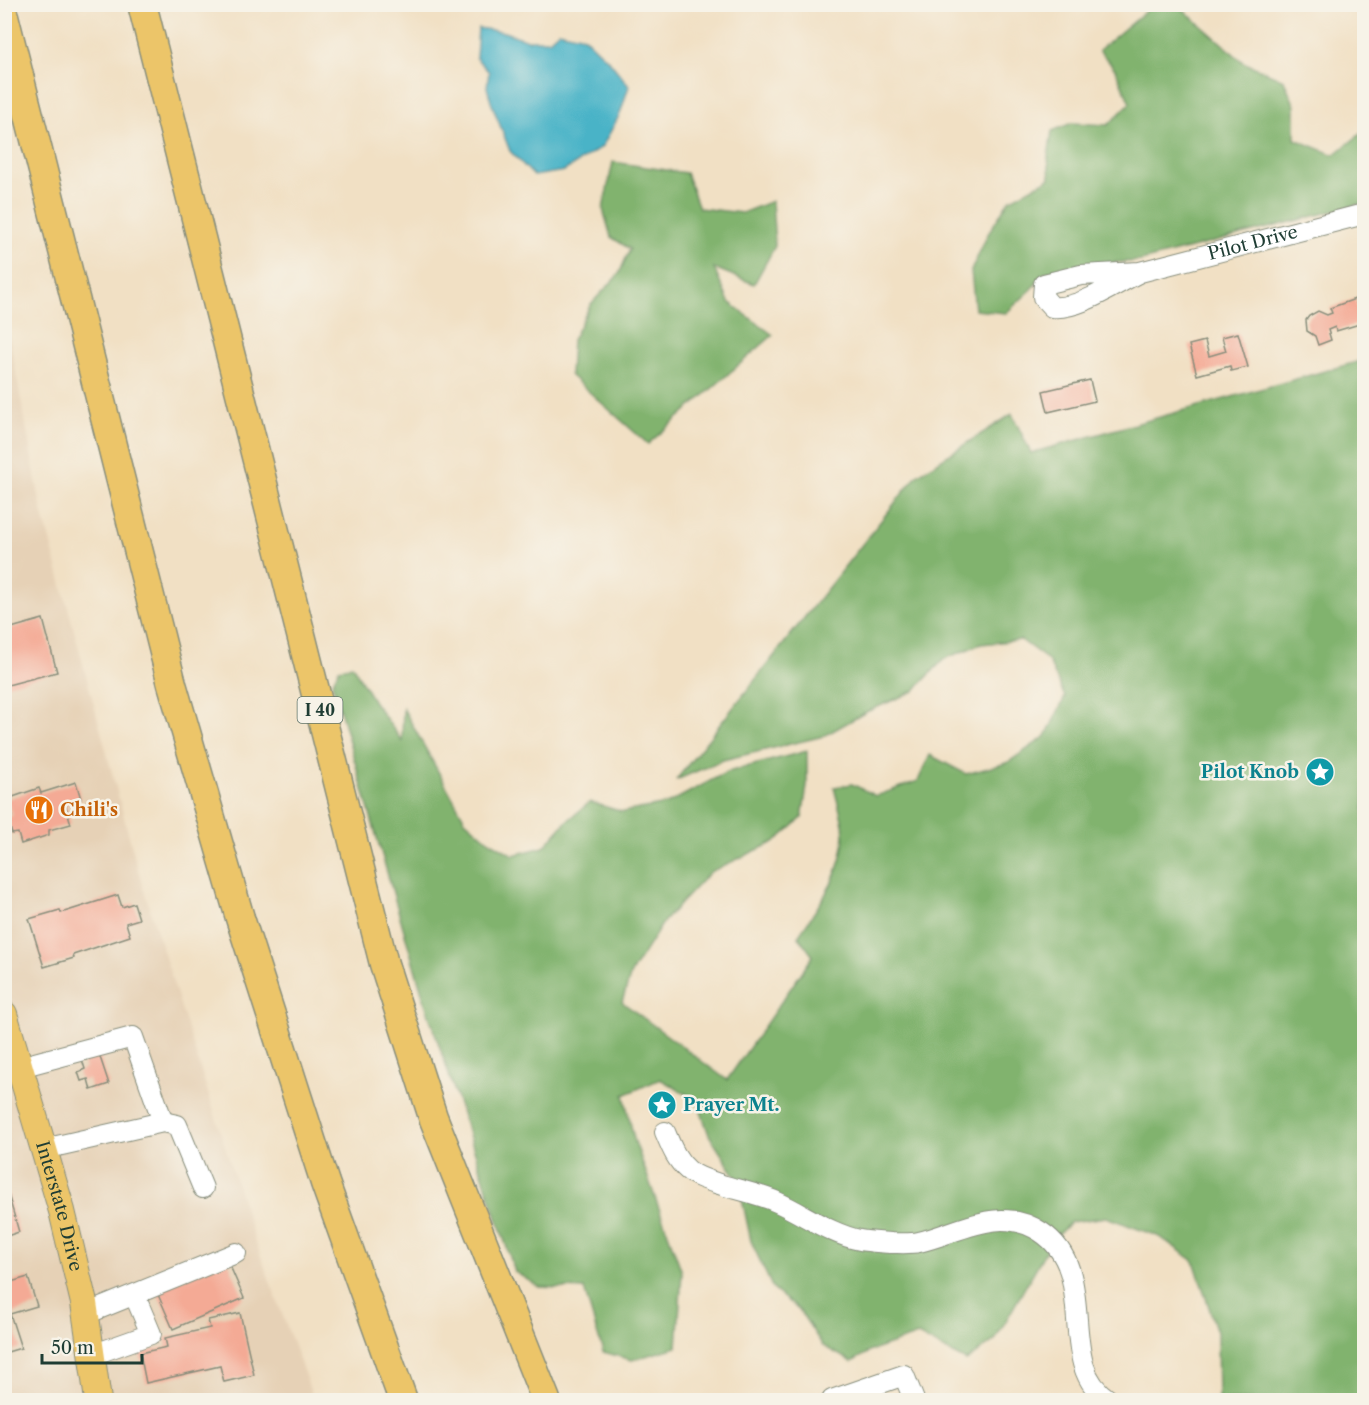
<svg xmlns="http://www.w3.org/2000/svg" width="1369" height="1405" font-family="'Libre Caslon Text',serif">
<style>
.built{fill:#e6d1b6}
.forest{fill:#81b36e;stroke:#507851;stroke-width:1.5}
.water{fill:#49b3c7;stroke:#34787e;stroke-width:1.5}
.building{fill:#f4aa95}
.lines{fill:none;stroke-linecap:round;stroke-linejoin:round}
.minor-casing{stroke:#888e7c;stroke-width:22}
.major-casing{stroke:#888e7c;stroke-width:28}
.highway-casing{stroke:#888e7c;stroke-width:31}
.minor{stroke:#fff;stroke-width:20}
.major{stroke:#ecc569;stroke-width:26}
.highway{stroke:#ecc569;stroke-width:28}
.labels{text-anchor:middle;dominant-baseline:central;stroke-width:5;stroke-linejoin:round;paint-order:stroke}
.shield{fill:#f7f3e8;stroke:#60746a;stroke-width:1.5}
.shield-label{font-size:16px;font-weight:bold;fill:#1f3d34}
.street-label{font-size:18px;fill:#1f3d34;stroke:#f7f3e8}
.culture-label{font-size:18px;font-weight:bold;fill:#0d838f;stroke:#f7f3e8;text-anchor:end}
.food-label{font-size:18px;font-weight:bold;fill:#c56008;stroke:#f7f3e8;text-anchor:start}
</style>
<rect width="100%" height="100%" fill="#f7f3e8"/>
<filter id="ink" filterUnits="userSpaceOnUse"><feTurbulence type="fractalNoise" baseFrequency=".0167" numOctaves="2"/><feDisplacementMap in="SourceGraphic" scale="12" xChannelSelector="R" yChannelSelector="G"/><feConvolveMatrix kernelMatrix="1 2 1 2 8 2 1 2 1" color-interpolation-filters="sRGB"/></filter>
<filter id="wash" filterUnits="userSpaceOnUse"><feTurbulence type="fractalNoise" baseFrequency=".008" numOctaves="4" result="noise"/><feDisplacementMap in="SourceGraphic" scale="24" xChannelSelector="R" yChannelSelector="G"/><feGaussianBlur stdDeviation="1.35" result="paint"/><feColorMatrix in="noise" values="0 0 0 0 0 0 0 0 0 0 0 0 0 0 0 0 0 1.4 0 .05"/><feComposite in="paint" operator="in"/></filter>
<g filter="url(#wash)">
<rect width="100%" height="100%" fill="#f1e0c4"/>
<path class="built" d="M4 308 41 507 141 881 254 1238 314 1400H5Z"/>
<g class="forest">
<path d="M1153 5H1178L1243 62 1284 80 1295 106V139L1334 155 1364 131V203L1141 261 1087 264 1044 273 1032 289 1006 313 975 310 971 271 988 234 1009 200 1050 178 1048 157 1052 131 1072 123 1108 125 1130 103 1115 69 1099 50Z"/>
<path d="M613 162 686 173 699 208 742 213 772 201 775 246 754 284 714 268 729 302 773 335 648 444 570 375 572 340 591 304 619 274 630 249 611 237 603 209Z"/>
<path d="M1364 360V1400H1218L1217 1332 1194 1261 1160 1237 1106 1217 1071 1222 1052 1240 995 1340 966 1361 918 1335 871 1351 852 1362 823 1346 800 1311 773 1289 751 1241 738 1180 709 1135 697 1100 660 1079 624 1095 634 1139 682 1272 677 1347 632 1360 603 1352 584 1289 539 1287 515 1272 425 1003 332 683 339 669 352 665 374 702 402 741 403 708 465 820 488 840 513 855 544 847 565 823 590 802 623 812 667 804 727 772 807 751V786L802 818 776 841 710 872 664 921 631 973 622 1002 727 1080 813 956 798 936C820 904 844 873 844 832 843 818 837 801 834 787L852 784 876 796 918 781 930 755 966 774 1007 763 1046 736 1065 697 1048 660 1021 640 981 644 944 659 914 691 866 712 824 736 723 760 676 780 917 475 1012 414 1031 453Z"/>
</g>
<path class="water" d="M478 28 504 32 528 40H549L559 31 584 37 610 62 629 86 620 114 602 147 564 171 534 176 510 151 491 102 487 87 489 72 476 58Z"/>
<g id="blocks">
<g class="building">
<path d="M1355 299 1363 323 1336 331 1335 327 1328 330 1331 340 1318 345 1315 336 1307 331 1306 320 1309 316 1318 311 1327 315 1332 313 1330 308Z"/>
<path d="M1238 333 1248 367 1231 371 1230 366 1197 375 1189 345 1205 341 1209 356 1226 351 1222 337Z"/>
<path d="M1090 380 1095 401 1048 412 1043 391Z"/>
<path d="M43 619 57 672 4 686V630Z"/>
<path d="M76 782 81 799 65 804 71 824 49 830V835L21 844 18 833 12 834 7 818 12 816 7 799 39 788 41 793Z"/>
<path d="M118 895 122 907 134 903 139 919 126 923 130 936 73 955 74 958 44 967 29 919 60 910 61 913Z"/>
<path d="M98 1051 109 1084 91 1090 88 1079 81 1081 78 1072 85 1069 81 1056Z"/>
<path d="M8 1194 19 1232 4 1237V1195Z"/>
<path d="M227 1259 244 1298 173 1329 156 1290Z"/>
<path d="M28 1277 37 1306 10 1314 21 1348 4 1353V1284Z"/>
<path d="M240 1313 254 1375 224 1382 220 1366 146 1383 140 1353 167 1347 165 1338 210 1328 208 1320Z"/>
</g>
</g>
</g>
<g filter="url(#ink)">
<use href="#blocks" fill-opacity="0" stroke="#888e7c" stroke-width="1.5"/>
<g class="lines">
<g class="minor-casing">
<g id="minor">
<path id="s1" d="M1140 272C1115 284 1079 310 1052 307L1043 297 1044 284 1081 275 1140 272 1364 214"/>
<path d="M20 1067 133 1037 163 1122"/>
<path d="M665 1132C671 1146 676 1160 688 1170 697 1178 714 1182 725 1186 743 1191 761 1195 777 1202 804 1214 830 1234 860 1240 870 1242 881 1242 891 1243 900 1243 910 1244 919 1242 959 1233 999 1204 1041 1232 1102 1272 1053 1365 1109 1400"/>
<path d="M44 1149 163 1122 177 1125 203 1188"/>
<path d="M86 1314 236 1253"/>
<path d="M92 1355 151 1334 135 1296"/>
<path d="M832 1400 904 1375 914 1400"/>
</g>
</g>
<g class="major-casing">
<g id="major">
<path id="s2" d="M4 1014 62 1211 84 1303 98 1400"/>
</g>
</g>
<g class="highway-casing">
<g id="highway">
<path d="M142 4 384 964 433 1117 546 1400"/>
<path d="M4 16 172 684 240 918 325 1183 403 1400"/>
</g>
</g>
<use href="#minor" class="minor"/>
<use href="#major" class="major"/>
<use href="#highway" class="highway"/>
</g>
</g>
<defs>
<g id="sight-disc" transform="scale(1.5)"><circle r="9.5" fill="#0f9aa8" stroke="#f7f3e8"/><path d="M0-6L1.8-2.2L6-1.7L2.9 1.2L3.7 5.4L0 3.3L-3.7 5.4L-2.9 1.2L-6-1.7L-1.8-2.2Z" fill="#fff"/></g>
<g id="restaurant-disc" transform="scale(1.5)"><circle r="9.5" fill="#e8710a" stroke="#f7f3e8"/><path d="M-5-6h1v4h1v-4h1v4h1v-4h1v5L-1.5 .5V6h-2V.5L-5-1ZM5-6V6H3V1.5H1.5Q1.5-4 5-6Z" fill="#fff"/></g>
</defs>
<g fill-rule="evenodd">
<use href="#sight-disc" x="1320" y="772"/>
<use href="#restaurant-disc" x="39" y="810"/>
<use href="#sight-disc" x="662" y="1105"/>
</g>
<g class="labels">
<rect class="shield" x="297.5" y="697" width="45" height="26" rx="4.5"/>
<g class="shield-label">
<text x="320" y="710">I 40</text>
</g>
<g class="street-label">
<text stroke="none"><textPath href="#s1" startOffset="336">Pilot Drive</textPath></text>
<text stroke="none"><textPath href="#s2" startOffset="200">Interstate Drive</textPath></text>
</g>
<g class="culture-label">
<text x="1299" y="772">Pilot Knob</text>
<text x="683" y="1105" text-anchor="start">Prayer Mt.</text>
</g>
<g class="food-label">
<text x="60" y="810">Chili's</text>
</g>
</g>
<rect width="1369" height="1405" fill="none" stroke="#f7f3e8" stroke-width="24"/>
<path d="M42 1354v9h100v-9" fill="none" stroke="#1f3d34" stroke-width="3"/>
<text x="51" y="1354" font-size="18" fill="#1f3d34" stroke="#f7f3e8" stroke-width="4.5" paint-order="stroke">50 m</text>
</svg>
